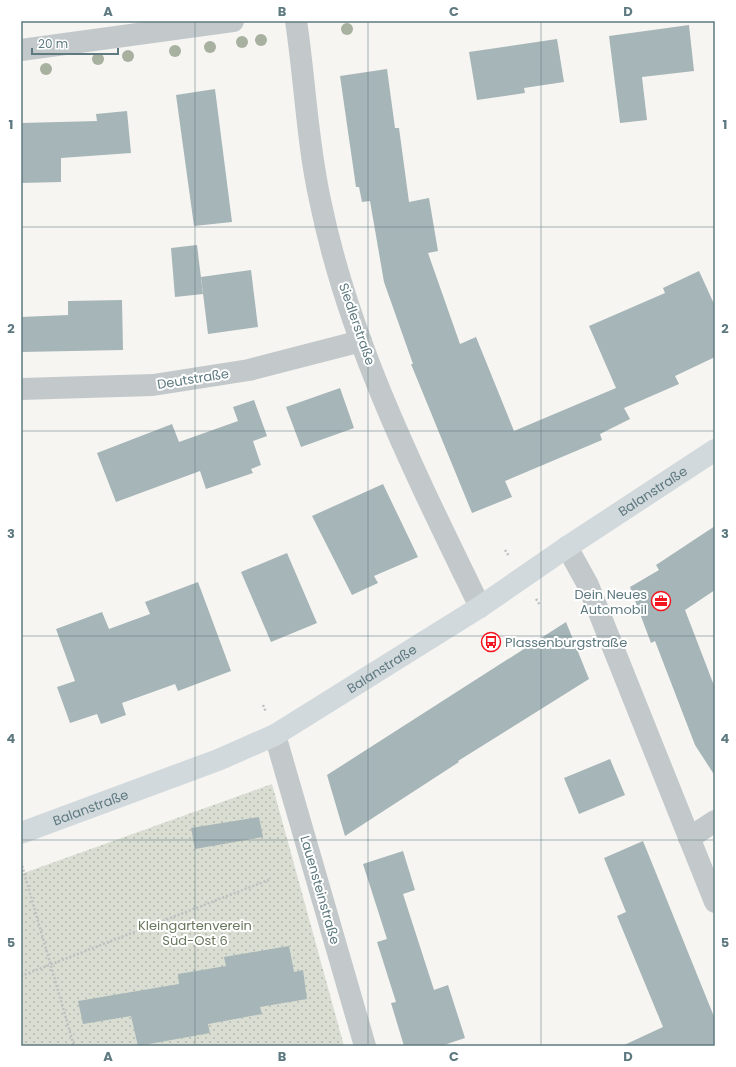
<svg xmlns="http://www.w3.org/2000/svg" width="736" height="1067" font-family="Poppins,sans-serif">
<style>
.garden{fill:url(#garden-dots)}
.building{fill:#a6b5b7}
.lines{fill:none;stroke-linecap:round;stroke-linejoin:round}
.path{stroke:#bcc0c1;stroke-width:2.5;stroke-dasharray:2 2;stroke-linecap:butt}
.street{stroke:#c3c9cb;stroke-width:22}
.secondary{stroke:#d2d9dc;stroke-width:22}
.tree{fill:#a8b0a0}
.grid{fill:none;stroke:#5e7a80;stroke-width:1;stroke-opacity:0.55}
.labels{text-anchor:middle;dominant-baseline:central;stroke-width:4;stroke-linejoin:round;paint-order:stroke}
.street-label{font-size:13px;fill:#5e7a80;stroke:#fff}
.poi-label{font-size:13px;fill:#5e7a80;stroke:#fff;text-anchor:end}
.park-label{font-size:13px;fill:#69775d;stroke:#fff}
.neatline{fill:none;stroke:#5e7a80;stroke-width:1.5}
.grid-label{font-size:13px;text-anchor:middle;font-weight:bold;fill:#5e7a80}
</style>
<defs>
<pattern id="garden-dots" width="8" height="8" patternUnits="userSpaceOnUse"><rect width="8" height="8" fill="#daded2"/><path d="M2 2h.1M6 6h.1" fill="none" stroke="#b4b9b0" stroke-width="1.8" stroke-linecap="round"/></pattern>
</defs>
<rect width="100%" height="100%" fill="#f6f5f2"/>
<path class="garden" d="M272 784 344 1046H21V874Z"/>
<g class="building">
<path d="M689 25 694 71 642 77 647 120 620 123 609 36Z"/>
<path d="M557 39 564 82 524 88 525 93 477 100 469 52Z"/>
<path d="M387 69 395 128H399L409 202 429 198 438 251 428 253 460 344 476 337 514 431 616 388 589 326 665 293 663 288 699 271 715 306V357L675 376 679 384 624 408 630 419 600 434 602 440 505 481 512 497 472 513 411 364H413L384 282 370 201 362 202 359 187H356L340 76Z"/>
<path d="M215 89 232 222 194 226 176 95Z"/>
<path d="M127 111 131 153 61 158V182L21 183V123L97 121 96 114Z"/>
<path d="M197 245 203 294 175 297 171 248Z"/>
<path d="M251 270 258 327 208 334 201 277Z"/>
<path d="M122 300 123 350 21 352V317L68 315V301Z"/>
<path d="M340 388 354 428 301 447 286 407Z"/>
<path d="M254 400 267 436 253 441 261 465 251 469 253 473 206 489 200 471 116 502 97 453 172 424 179 442 238 421 233 407Z"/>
<path d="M383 484 418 557 374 576 378 583 352 595 312 516Z"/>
<path d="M715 526V590L685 610 715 688V776L695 745 655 641 651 643 630 587 659 570 656 565Z"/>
<path d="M287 553 317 623 271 642 241 572Z"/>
<path d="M198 582 231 671 178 691 175 684 122 703 126 715 101 724 97 714 70 723 57 687 75 681 56 629 102 612 109 629 150 614 145 602Z"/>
<path d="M566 622 589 679 458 761 459 762 345 836 327 775Z"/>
<path d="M610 759 625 795 579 814 564 778Z"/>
<path d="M259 817 263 837 195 849 191 828Z"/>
<path d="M643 841 715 1019V1046H622L663 1027 617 916 626 912 604 858Z"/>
<path d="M403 851 415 890 403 894 434 990 448 985 465 1038 441 1046H404L391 1003 396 1002 377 942 387 939 363 864Z"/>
<path d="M289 946 294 972 303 970 307 999 260 1007 262 1014 208 1024 210 1033 138 1046 131 1016 83 1024 78 1001 179 984 178 974 226 966 224 957Z"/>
</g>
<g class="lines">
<g class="path">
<path d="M505 550 509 556"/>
<path d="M536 599 540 605"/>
<path d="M263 705 266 712"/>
<path d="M21 862 74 1046"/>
<path d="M21 976 271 879"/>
</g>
<g class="street">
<path d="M296 21C305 80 307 141 320 200 349 343 417 477 480 607"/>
<path d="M21 50 233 21"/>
<path d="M21 389 153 385 249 370 361 341"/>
<path d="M567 547 588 585 715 902"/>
<path d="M275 735 365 1046"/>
<path d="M689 838 715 821"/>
</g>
<path class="secondary" id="s1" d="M21 833 218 760 275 735 480 607 567 547 715 450"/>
</g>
<g class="tree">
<circle cx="347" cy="29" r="6"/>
<circle cx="261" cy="40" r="6"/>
<circle cx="242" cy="42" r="6"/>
<circle cx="210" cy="47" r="6"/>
<circle cx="175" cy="51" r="6"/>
<circle cx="128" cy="56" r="6"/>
<circle cx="98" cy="59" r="6"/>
<circle cx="46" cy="69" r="6"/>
</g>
<path class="grid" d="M195 21V1046M368 21V1046M541 21V1046M21 227H715M21 431H715M21 636H715M21 840H715"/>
<defs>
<g id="office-ring" transform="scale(1)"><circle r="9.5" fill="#fff" stroke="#f4141f" stroke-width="1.5"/><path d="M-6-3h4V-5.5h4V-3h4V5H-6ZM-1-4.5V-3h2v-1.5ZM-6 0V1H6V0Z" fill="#f4141f"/></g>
<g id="bus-ring" transform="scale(1)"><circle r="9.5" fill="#fff" stroke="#f4141f" stroke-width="1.5"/><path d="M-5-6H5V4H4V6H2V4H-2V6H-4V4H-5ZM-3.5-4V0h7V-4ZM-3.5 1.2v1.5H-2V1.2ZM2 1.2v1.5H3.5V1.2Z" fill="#f4141f"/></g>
</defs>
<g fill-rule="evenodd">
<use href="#office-ring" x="661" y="601"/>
<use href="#bus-ring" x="491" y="642"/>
</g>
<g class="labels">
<g class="street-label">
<text transform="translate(357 324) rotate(71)">Siedlerstraße</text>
<text transform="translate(193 379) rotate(-9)">Deutstraße</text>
<text stroke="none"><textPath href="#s1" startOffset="722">Balanstraße</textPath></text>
<text stroke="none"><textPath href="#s1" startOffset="398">Balanstraße</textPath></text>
<text stroke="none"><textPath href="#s1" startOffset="74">Balanstraße</textPath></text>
<text transform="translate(320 890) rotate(74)">Lauensteinstraße</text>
</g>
<g class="poi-label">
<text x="647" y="594">Dein Neues<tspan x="647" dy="15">Automobil</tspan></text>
<text x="505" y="642" text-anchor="start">Plassenburgstraße</text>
</g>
<g class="park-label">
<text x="195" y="925">Kleingartenverein<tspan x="195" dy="15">Süd-Ost 6</tspan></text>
</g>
</g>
<rect width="736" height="1067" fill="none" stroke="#ffffff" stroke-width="44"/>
<path d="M32 48v6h86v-6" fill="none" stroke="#5e7a80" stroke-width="2"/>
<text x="38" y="48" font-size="12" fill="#5e7a80" stroke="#ffffff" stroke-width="3" paint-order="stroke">20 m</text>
<rect x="22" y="22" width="692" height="1023" class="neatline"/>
<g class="grid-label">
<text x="108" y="16">A</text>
<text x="282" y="16">B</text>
<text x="454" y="16">C</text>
<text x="628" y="16">D</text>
<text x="11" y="129">1</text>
<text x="725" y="129">1</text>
<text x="11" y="333">2</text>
<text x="725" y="333">2</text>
<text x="11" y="538">3</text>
<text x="725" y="538">3</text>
<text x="11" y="743">4</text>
<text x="725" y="743">4</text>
<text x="11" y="947">5</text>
<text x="725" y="947">5</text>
<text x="108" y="1061">A</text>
<text x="282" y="1061">B</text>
<text x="454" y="1061">C</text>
<text x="628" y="1061">D</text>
</g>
</svg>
